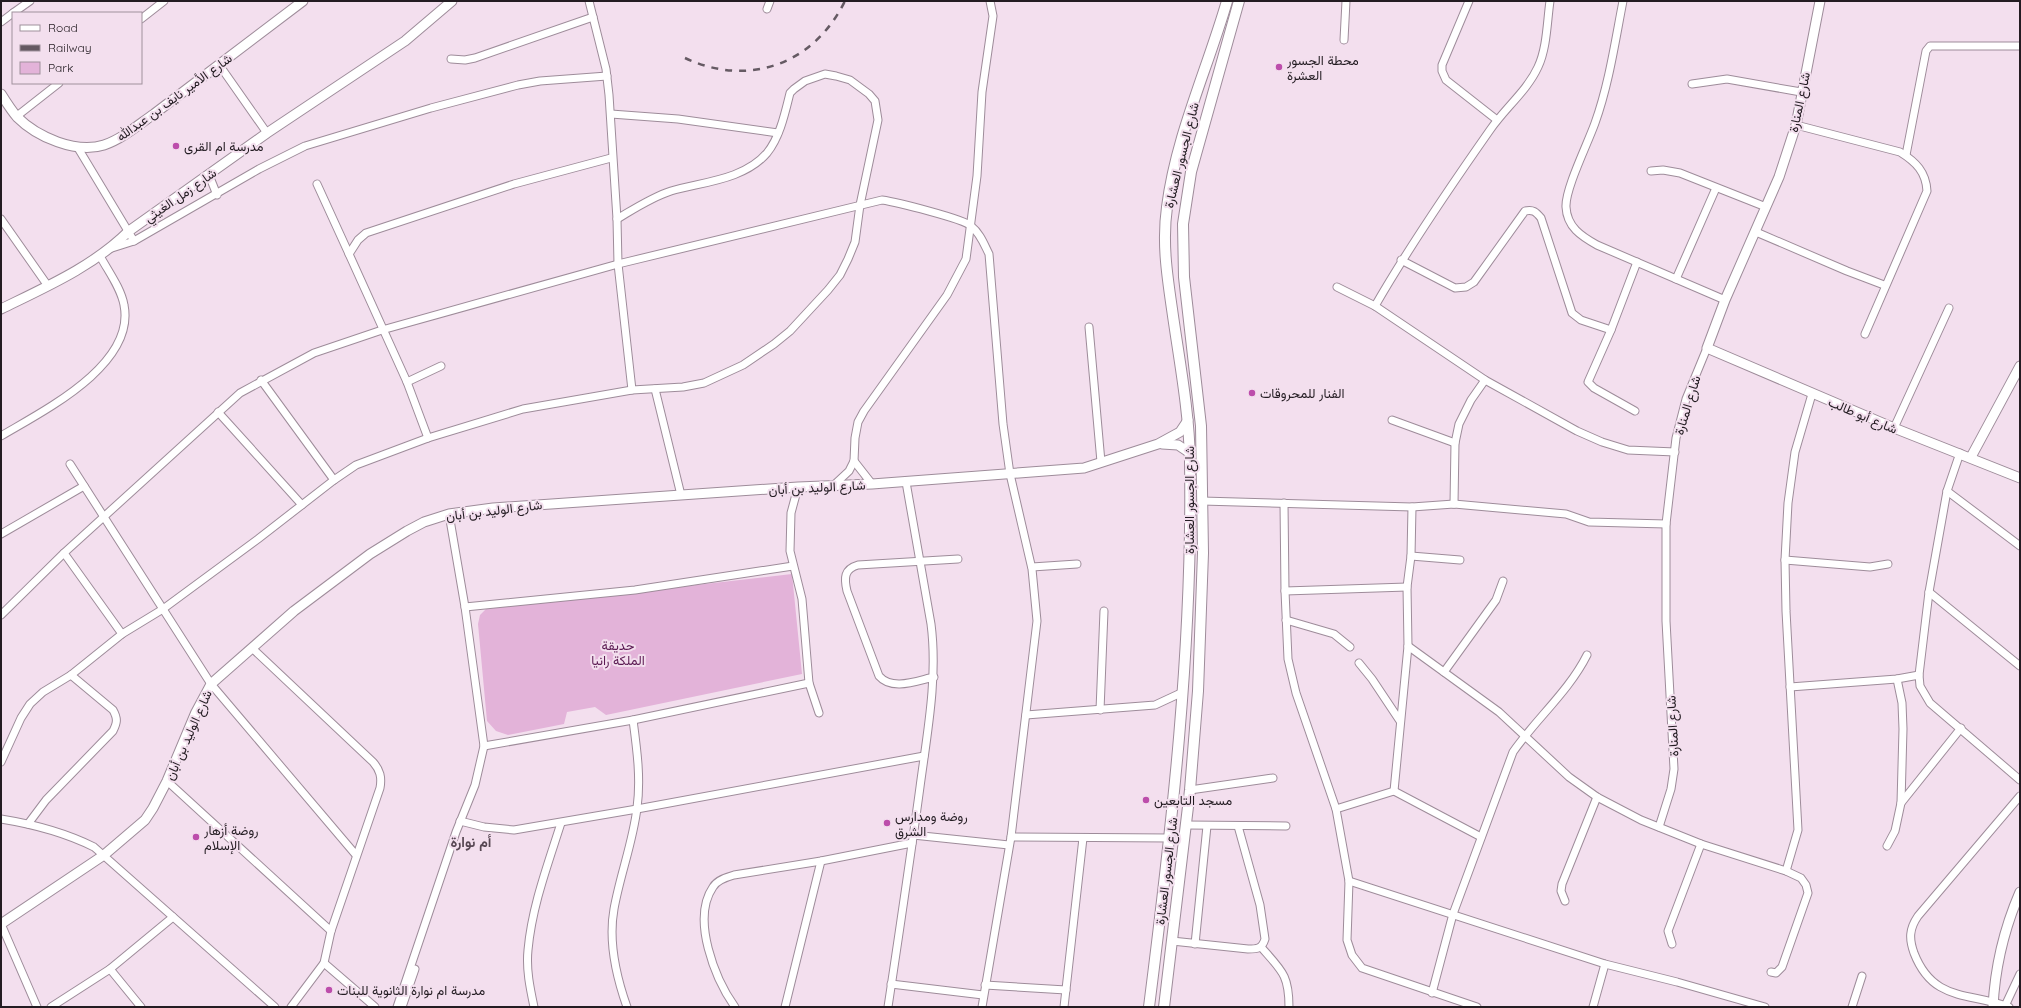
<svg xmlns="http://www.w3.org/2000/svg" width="2021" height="1008" font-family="Quicksand,Vazirmatn,sans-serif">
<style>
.green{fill:#e3b3d9}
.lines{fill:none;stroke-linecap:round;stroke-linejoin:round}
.minor-casing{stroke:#9e8c9a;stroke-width:9}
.tertiary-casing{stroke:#9e8c9a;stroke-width:11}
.secondary-casing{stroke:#9e8c9a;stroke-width:12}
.minor{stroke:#fff;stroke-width:7}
.tertiary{stroke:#fff;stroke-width:9}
.secondary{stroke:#fff;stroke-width:10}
.rail{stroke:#655a63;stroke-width:2.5;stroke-dasharray:7 7;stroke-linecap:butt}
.poi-dot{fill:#bc4dab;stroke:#f3dfee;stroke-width:1.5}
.labels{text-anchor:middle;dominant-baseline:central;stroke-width:4;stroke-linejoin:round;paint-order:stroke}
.poi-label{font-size:13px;fill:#231c22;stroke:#f3dfee;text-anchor:start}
.street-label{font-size:13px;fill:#231c22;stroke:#f3dfee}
.park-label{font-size:13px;fill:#5b1a52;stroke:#f3dfee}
.neighbourhood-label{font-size:14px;font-weight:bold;fill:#574753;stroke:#f3dfee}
</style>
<rect width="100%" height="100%" fill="#f3dfee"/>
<path class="green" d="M792 574 802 674 606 715 595 707 567 712 564 724 508 735 496 731 487 721 478 624 480 615 486 609Z"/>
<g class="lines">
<g class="minor-casing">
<g id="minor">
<path d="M589 1 606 69 609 95 617 219 618 264 632 390"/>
<path d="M1469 1 1442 65V71L1446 80 1497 120"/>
<path d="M1623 1C1615 42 1609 84 1595 123 1588 143 1565 189 1566 207 1567 227 1581 236 1597 245L1725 300"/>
<path d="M767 9 770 1"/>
<path d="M13 13 30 1"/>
<path d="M141 19 164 1"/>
<path d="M1 22 13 13"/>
<path d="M1344 40 1346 1"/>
<path d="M451 59 465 60 475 58 593 17"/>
<path d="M220 66 267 133"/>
<path d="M1692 84 1727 79 1801 92"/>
<path d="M611 114 678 119 778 133"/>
<path d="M17 116 59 83"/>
<path d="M1796 125 1900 152C1916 162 1926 172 1927 191L1865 334"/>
<path d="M78 148 134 241"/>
<path d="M1906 155 1926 51 1930 46H2020"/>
<path d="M1651 171 1663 170 1680 173 1766 207"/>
<path d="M209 175 217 195"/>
<path d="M317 184 349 254"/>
<path d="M1 219 48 286"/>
<path d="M1756 232 1847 271 1884 285"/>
<path d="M112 248 134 241 259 169 305 146 431 108 518 85 540 81 607 76"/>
<path d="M1401 260 1455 288 1466 287 1474 282 1525 211C1533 209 1536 212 1541 218L1572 313 1581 320 1611 330 1637 262"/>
<path d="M1676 279 1716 188"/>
<path d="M1337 287 1375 306 1485 380 1577 431 1602 442 1628 450 1675 452"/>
<path d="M1375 306C1410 245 1450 187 1490 130 1505 108 1527 91 1538 67 1547 48 1547 22 1550 1"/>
<path d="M1089 327 1101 462"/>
<path d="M1611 330 1588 382 1594 388 1635 411"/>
<path d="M261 380 334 480"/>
<path d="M407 382 441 366"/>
<path d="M655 389 681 495"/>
<path d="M218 412 302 505"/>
<path d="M1392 420 1455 443"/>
<path d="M1894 428 1949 308"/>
<path d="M1 436C43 411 136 365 124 305 121 288 108 271 100 256"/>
<path d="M428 438 407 382 349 254 358 240 366 233 514 184 611 158"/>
<path d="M1960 453 1947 491 1929 592 1919 675 1920 686 1930 703 2020 780"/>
<path d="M854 461 872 484"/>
<path d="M70 464 211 684 356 855"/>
<path d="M834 485 849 471 854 461 855 438 858 422 864 411 947 295 966 259 977 176 982 92 993 16 990 1"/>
<path d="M798 487 791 513 790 551 802 599 809 683 819 713"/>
<path d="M1947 491 2020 546"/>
<path d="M1202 501 1412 507 1454 504 1566 514 1589 522 1666 524"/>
<path d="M1284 503 1285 591 1288 659 1296 693 1336 809 1349 881 1347 940 1352 955 1362 968 1477 1007"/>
<path d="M1454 504 1455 443 1459 424 1471 400 1485 380"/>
<path d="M1 534 84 486"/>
<path d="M64 553 122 634"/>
<path d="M1411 556 1460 560"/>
<path d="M1785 560 1870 567 1888 564"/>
<path d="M1032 567 1077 564"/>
<path d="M1285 591 1407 587"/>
<path d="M1929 592 2020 666"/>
<path d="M465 607 635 590 793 566"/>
<path d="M1 615 64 553 240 393 314 353 382 330 618 264 882 200C896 202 964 219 971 226 980 233 984 244 989 254L1003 424 1010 474 1032 569 1037 621 1011 837 982 1007"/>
<path d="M1286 620 1334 634 1350 647"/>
<path d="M1408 646 1499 712 1569 777 1597 797 1641 820 1701 844 1786 871 1801 878 1806 885 1808 893 1782 967 1776 973 1771 972"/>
<path d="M252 648 373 762C380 770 382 777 380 788L331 931 324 963 291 1007"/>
<path d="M1359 663 1372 679 1400 721"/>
<path d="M1444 672 1496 600 1503 581"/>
<path d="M934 677C916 681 892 691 879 676L847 591C844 578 844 569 858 565L958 559"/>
<path d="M1790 687 1897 679 1919 675"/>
<path d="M1100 710 1104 611"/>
<path d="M1026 715 1155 705 1183 692"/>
<path d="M484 746 633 720 809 683"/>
<path d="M1 762 21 718 30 704 43 692 71 675 122 634 163 609 258 539 334 480 356 465 428 438 523 409 632 390 683 387 704 383 743 365 774 344 790 331 828 290 840 275 848 259 855 242 860 205 878 120 875 101 869 94 850 80 836 76 825 74 805 81 794 89 790 93C785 113 780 137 767 153 744 180 702 182 671 191 652 197 634 209 617 219"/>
<path d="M167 781 331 931"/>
<path d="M1190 790 1273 778"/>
<path d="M1394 791 1408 646 1407 587 1411 556 1412 507"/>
<path d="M1901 803 1961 728"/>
<path d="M1336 809 1394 791 1481 837"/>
<path d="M1 819C32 824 66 833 94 847L275 1007"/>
<path d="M460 821 484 827 514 830 637 809 924 756"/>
<path d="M28 824 46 800 113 731C117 723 118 719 113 710L71 675"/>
<path d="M1186 825 1286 826"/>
<path d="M1659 827 1671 789 1674 769 1666 621V524L1676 438 1686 399 1707 348"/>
<path d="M913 835 1009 845"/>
<path d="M1011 837 1170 838"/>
<path d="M1887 846 1895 831 1901 803 1903 729 1902 703 1897 679"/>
<path d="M1786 871 1798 830 1786 611 1785 560 1788 503 1795 452 1812 394"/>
<path d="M1349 881 1605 964 1677 982 1765 1007"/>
<path d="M1565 901 1561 891 1562 884 1597 797"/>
<path d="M1 924 37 1007"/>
<path d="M1172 941 1248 949C1257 949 1262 949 1265 939L1260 905 1238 826"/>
<path d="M1195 944 1207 826"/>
<path d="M1672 944 1668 931 1701 844"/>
<path d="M1261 947C1282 971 1289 975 1289 1007"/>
<path d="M324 963 375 1007"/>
<path d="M110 969 141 1007"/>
<path d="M891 984 983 995"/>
<path d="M985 985 1066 990"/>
<path d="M1432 993 1453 914 1513 752C1536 719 1569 691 1587 655"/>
<path d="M2005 1006 2020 974"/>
<path d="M51 1007 110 969 173 917"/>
<path d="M397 1007 456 832 475 785 484 746 465 607 449 514"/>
<path d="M402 1007 415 969"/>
<path d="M534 1007C530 988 526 969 528 950 532 906 548 864 561 823"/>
<path d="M627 1007C616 976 608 942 614 909 620 875 633 842 637 808 641 779 637 750 633 720"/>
<path d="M735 1007C715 979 691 919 713 887 717 880 727 877 734 875L821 861 912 843"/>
<path d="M785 1007 821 861"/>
<path d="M888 1007C899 934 910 861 920 787 927 734 938 678 931 624L906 482"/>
<path d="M1064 1007 1083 838"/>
<path d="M1593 1007 1605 964"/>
<path d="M1852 1007 1862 976"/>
<path d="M2009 1007C1968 992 1933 1002 1914 953 1909 939 1909 929 1918 916L2020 796"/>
</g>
</g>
<g class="tertiary-casing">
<g id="tertiary">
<path d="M1820 1 1796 125 1779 177 1725 300 1707 348 1894 428 2020 478"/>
<path d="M1 94C6 102 11 110 17 117 37 137 76 154 104 145 122 139 138 125 154 114L303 1"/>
<path d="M1 309C46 287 94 266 129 231L267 133 405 41 452 1"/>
<path d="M1162 444 1178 445 1190 453"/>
<path d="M1971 457 2020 366"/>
<path d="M1 924 104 855 145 820 153 808 167 781 196 712 211 684 294 611 370 554 407 531 424 522 449 514 493 508 798 487 872 484 1084 468 1158 444 1180 432 1188 420"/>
<path d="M1993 1007C1995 967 2004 929 2020 892"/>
</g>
</g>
<g class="secondary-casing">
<g id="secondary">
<path d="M1149 1007C1172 826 1193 644 1190 461 1189 410 1179 359 1172 309 1167 275 1162 242 1167 207 1176 136 1207 70 1227 1"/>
<path d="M1164 1007 1190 790 1198 691 1203 553 1201 426 1184 277 1183 224 1191 172 1239 1"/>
</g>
</g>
<use href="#minor" class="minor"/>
<use href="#tertiary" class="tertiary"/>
<use href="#secondary" class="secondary"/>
<path class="rail" d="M685 58C749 88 814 64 845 1"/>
</g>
<g class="poi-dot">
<circle cx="1279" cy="67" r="4"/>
<circle cx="176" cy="146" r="4"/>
<circle cx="1252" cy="393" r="4"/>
<circle cx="1146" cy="800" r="4"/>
<circle cx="887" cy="823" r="4"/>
<circle cx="196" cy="837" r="4"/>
<circle cx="329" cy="990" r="4"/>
</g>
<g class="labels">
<g class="poi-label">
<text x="1287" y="60">محطة الجسور<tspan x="1287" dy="15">العشرة</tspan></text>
<text x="184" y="146">مدرسة ام القرى</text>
<text x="1260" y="393">الفنار للمحروقات</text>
<text x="1154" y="800">مسجد التابعين</text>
<text x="895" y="816">روضة ومدارس<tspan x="895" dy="15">الشرق</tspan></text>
<text x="204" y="830">روضة أزهار<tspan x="204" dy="15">الإسلام</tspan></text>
<text x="337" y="990">مدرسة ام نوارة الثانوية للبنات</text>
</g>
<g class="street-label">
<text transform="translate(174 97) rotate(-36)">شارع الأمير نايف بن عبدالله</text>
<text transform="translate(1799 102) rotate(-78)">شارع المنارة</text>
<text transform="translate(1181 155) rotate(-76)">شارع الجسور العشارة</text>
<text transform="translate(180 195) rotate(-35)">شارع زمل الغيثي</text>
<text transform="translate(1687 405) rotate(-73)">شارع المنارة</text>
<text transform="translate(1863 415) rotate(23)">شارع أبو طالب</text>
<text transform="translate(817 487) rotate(-3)">شارع الوليد بن أبان</text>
<text transform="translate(1189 500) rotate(-90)">شارع الجسور العشارة</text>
<text transform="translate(494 510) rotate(-7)">شارع الوليد بن أبان</text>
<text transform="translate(1672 726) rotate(-93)">شارع المنارة</text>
<text transform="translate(188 735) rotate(-66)">شارع الوليد بن أبان</text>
<text transform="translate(1166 871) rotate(-83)">شارع الجسور العشارة</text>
</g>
<g class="park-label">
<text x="618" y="645">حديقة<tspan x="618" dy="15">الملكة رانيا</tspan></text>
</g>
<g class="neighbourhood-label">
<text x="471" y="842">أم نوارة</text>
</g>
</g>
<rect width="2021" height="1008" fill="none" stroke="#231c22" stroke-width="4"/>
<rect x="12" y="12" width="130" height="72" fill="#f3dfee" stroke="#a0919c"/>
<rect x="20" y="25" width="20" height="6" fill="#ffffff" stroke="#a0919c"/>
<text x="48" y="32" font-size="12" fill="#231c22">Road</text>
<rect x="20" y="45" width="20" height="6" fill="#655a63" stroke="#a0919c"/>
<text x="48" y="52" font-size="12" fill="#231c22">Railway</text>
<rect x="20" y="62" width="20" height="12" fill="#e3b3d9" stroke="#a0919c"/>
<text x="48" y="72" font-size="12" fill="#231c22">Park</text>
</svg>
